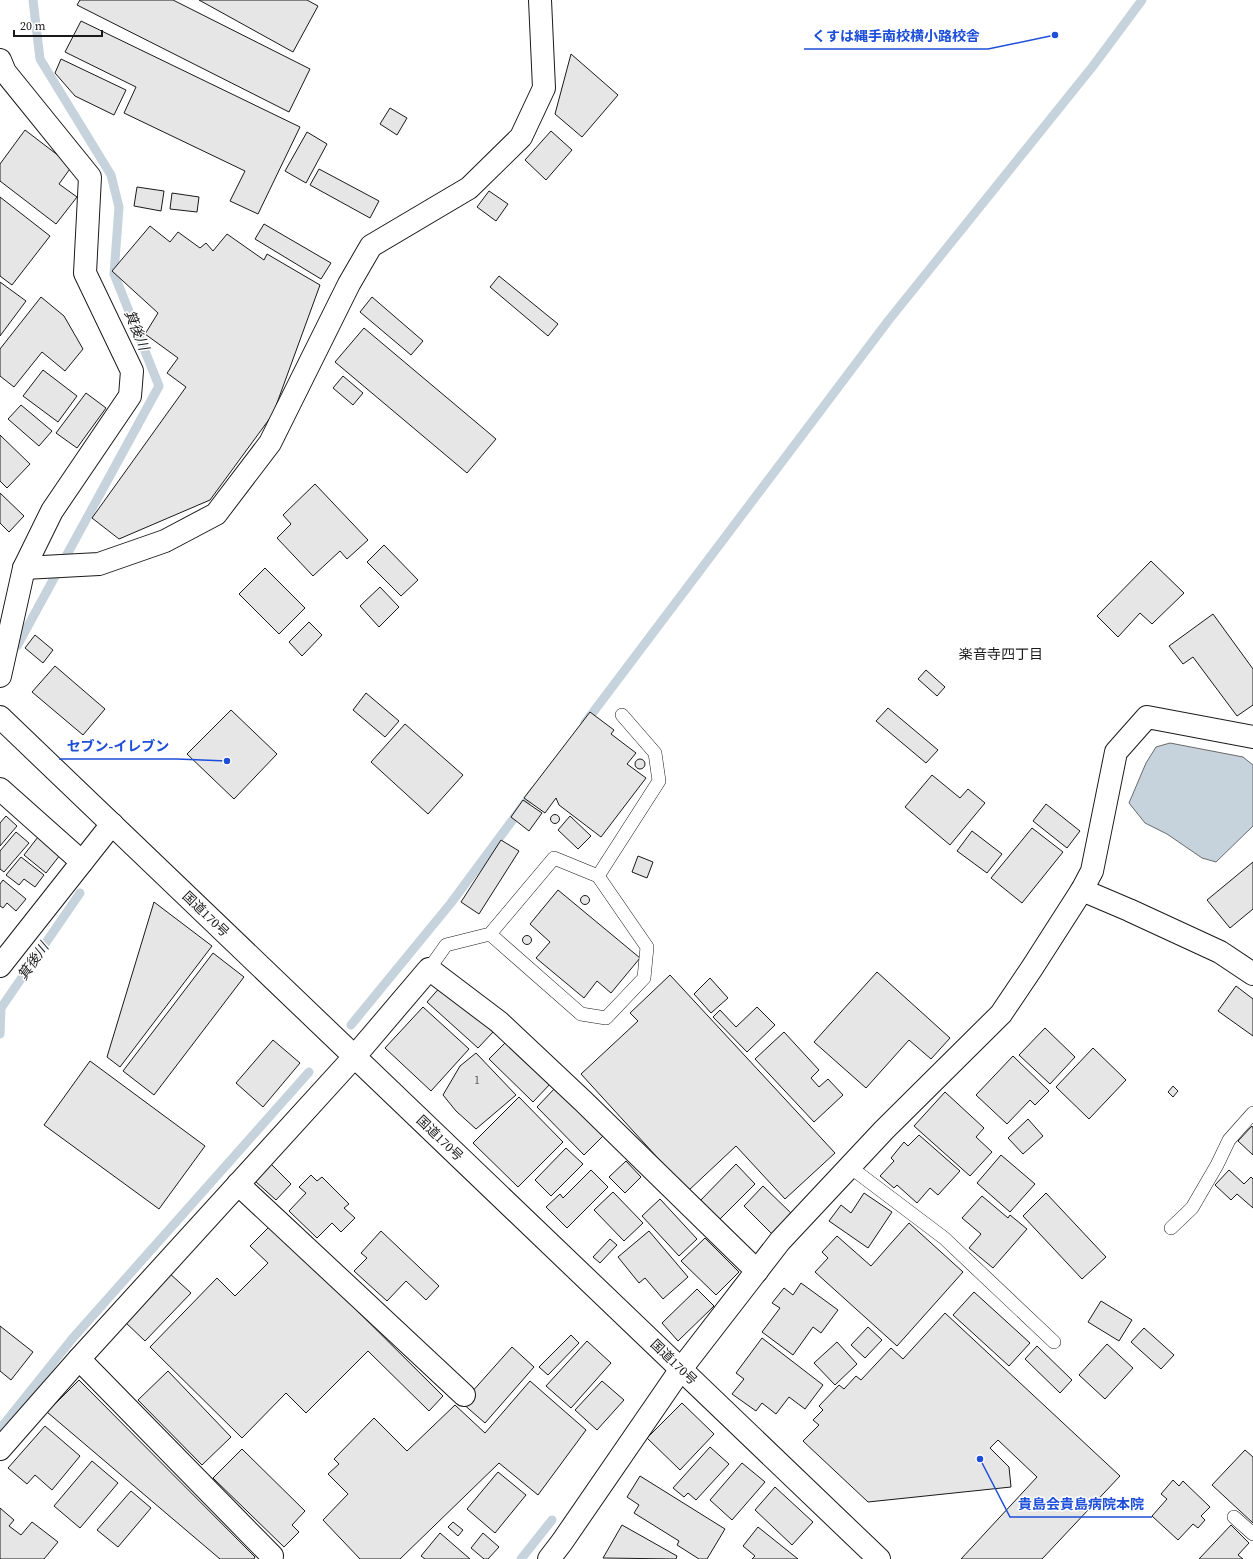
<svg xmlns="http://www.w3.org/2000/svg" width="1253" height="1559" font-family="'Source Serif 4','Noto Sans JP',serif">
<style>
.water{fill:#c6d2dc;stroke:#6a6a6a}
.lines{fill:none;stroke-linecap:round;stroke-linejoin:round}
.stream{stroke:#c6d2dc;stroke-width:9}
.building{fill:#e6e6e6;stroke:#1a1a1a}
.service-casing{stroke:#1a1a1a;stroke-width:14}
.minor-casing{stroke:#1a1a1a;stroke-width:24}
.tertiary-casing{stroke:#1a1a1a;stroke-width:24}
.trunk-casing{stroke:#1a1a1a;stroke-width:24}
.service{stroke:#fff;stroke-width:13}
.minor{stroke:#fff;stroke-width:22}
.tertiary{stroke:#fff;stroke-width:22}
.trunk{stroke:#fff;stroke-width:22}
.labels{text-anchor:middle;dominant-baseline:central;stroke-width:3;stroke-linejoin:round;paint-order:stroke}
.number-label{font-size:11px;fill:#4d4d4d}
.street-label{font-size:13px;fill:#1a1a1a;stroke:#fff}
.water-label{font-size:14px;font-style:italic;fill:#1a1a1a;stroke:#fff}
.neighbourhood-label{font-size:14px;fill:#1a1a1a;stroke:#fff}
.leader{fill:none;stroke:#1d4ed8;stroke-width:1.5}
.callout-dot{fill:#1d4ed8;stroke:#fff;stroke-width:1.5}
.callout-label{font-size:14px;text-anchor:middle;font-weight:bold;fill:#1d4ed8;stroke:#fff;stroke-width:3;stroke-linejoin:round;paint-order:stroke}
</style>
<rect width="100%" height="100%" fill="#fff"/>
<path class="water" d="M1170 743 1243 757 1253 765V826L1216 862 1202 858 1167 834 1145 823 1129 803 1146 763 1156 747Z"/>
<g class="lines">
<g class="stream">
<path d="M17 646 159 386 114 274 119 207 111 175 40 59 33 0"/>
<path d="M585 723 888 321 1093 66 1142 0"/>
<path d="M351 1025 451 903 534 791"/>
<path d="M0 1034 1 1008 80 893"/>
<path d="M0 1429 72 1339 309 1072"/>
<path d="M521 1559 552 1520"/>
</g>
</g>
<g class="building">
<path d="M80 0H173L310 69 289 112 77 5Z"/>
<path d="M199 0H307L318 6 293 52Z"/>
<path d="M81 21 300 127 258 214 230 201 245 171 124 113 136 87 65 52Z"/>
<path d="M571 54 618 95 582 137 555 114Z"/>
<path d="M61 59 126 90 114 115 75 96 55 73Z"/>
<path d="M390 108 407 118 397 135 380 124Z"/>
<path d="M25 130 72 166 59 184 77 197 56 224 0 181V164Z"/>
<path d="M551 131 572 150 546 180 525 160Z"/>
<path d="M307 132 327 144 306 183 285 171Z"/>
<path d="M319 169 379 201 370 218 310 185Z"/>
<path d="M137 187 164 191 161 211 134 206Z"/>
<path d="M489 191 508 204 496 221 477 207Z"/>
<path d="M172 193 199 197 197 212 170 209Z"/>
<path d="M0 197 50 236 12 285 0 276Z"/>
<path d="M264 224 331 263 321 279 255 239Z"/>
<path d="M150 226 170 242 178 232 200 248 206 243 213 251 227 234 264 260 267 254 320 285 273 414 210 500 119 539 92 518 186 387 167 373 178 358 145 334 158 313 112 271Z"/>
<path d="M499 276 558 324 548 336 490 287Z"/>
<path d="M0 282 26 301 0 336Z"/>
<path d="M41 297 64 316 83 349 65 371 42 352 14 387 0 376V349Z"/>
<path d="M372 297 423 341 411 355 360 312Z"/>
<path d="M364 328 496 439 467 473 335 362Z"/>
<path d="M43 370 77 396 58 422 23 396Z"/>
<path d="M343 376 363 393 353 405 333 388Z"/>
<path d="M86 393 106 408 77 448 56 433Z"/>
<path d="M21 405 52 431 39 446 8 419Z"/>
<path d="M0 435 30 464 7 488 0 481Z"/>
<path d="M315 484 368 540 347 559 340 551 313 576 277 538 291 524 283 515Z"/>
<path d="M0 493 24 516 9 532 0 523Z"/>
<path d="M384 545 418 580 401 596 367 562Z"/>
<path d="M1151 561 1184 593 1152 624 1140 613 1118 637 1097 616Z"/>
<path d="M265 568 305 608 279 634 239 594Z"/>
<path d="M380 587 399 607 379 627 360 606Z"/>
<path d="M1213 614 1253 669V705L1237 716 1193 657 1183 664 1169 646Z"/>
<path d="M309 622 322 635 302 656 289 642Z"/>
<path d="M35 635 53 650 43 663 25 648Z"/>
<path d="M55 666 105 709 83 735 32 692Z"/>
<path d="M926 670 945 687 937 696 918 679Z"/>
<path d="M366 693 399 721 385 737 353 710Z"/>
<path d="M888 708 938 750 926 763 876 721Z"/>
<path d="M231 710 277 754 234 799 187 754Z"/>
<path d="M590 712 614 730 611 734 636 753 627 764 646 778 601 837 559 805 556 798 545 813 524 798Z"/>
<path d="M405 724 463 775 428 814 371 762Z"/>
<circle cx="640" cy="764" r="5"/>
<path d="M932 775 960 798 968 789 985 803 950 845 905 807Z"/>
<path d="M523 800 542 813 529 831 511 817Z"/>
<path d="M1046 804 1080 831 1067 848 1033 821Z"/>
<circle cx="555" cy="819" r="4.5"/>
<path d="M6 816 17 826 0 846V823Z"/>
<path d="M570 816 591 836 578 849 558 830Z"/>
<path d="M1032 828 1063 852 1022 903 991 878Z"/>
<path d="M972 831 1002 854 987 873 957 851Z"/>
<path d="M16 832 29 843 4 872 0 869V851Z"/>
<path d="M38 837 60 855 46 873 24 855Z"/>
<path d="M501 840 519 851 479 914 461 902Z"/>
<path d="M638 856 653 862 647 878 632 872Z"/>
<path d="M21 857 44 875 35 887 24 879 19 885 6 875Z"/>
<path d="M1253 862V909L1230 928 1207 900Z"/>
<path d="M3 880 26 899 16 911 7 903 3 908 0 906V884Z"/>
<path d="M558 890 640 958 611 993 597 981 584 998 536 958 550 942 530 924Z"/>
<circle cx="585" cy="900" r="4.5"/>
<path d="M154 902 212 946 120 1067 107 1057Z"/>
<circle cx="527" cy="940" r="4.5"/>
<path d="M213 953 244 977 154 1095 123 1071Z"/>
<path d="M877 972 950 1038 931 1059 909 1040 866 1088 814 1042Z"/>
<path d="M670 975 835 1153 785 1199 736 1146 688 1191 581 1074 638 1021 630 1013Z"/>
<path d="M710 978 728 998 711 1013 694 994Z"/>
<path d="M442 985 493 1032 478 1048 427 1002Z"/>
<path d="M1236 986 1253 999V1036L1218 1011Z"/>
<path d="M423 1007 469 1049 431 1091 385 1048Z"/>
<path d="M757 1007 775 1025 747 1052 713 1017 720 1010 736 1027Z"/>
<path d="M1045 1028 1075 1057 1050 1084 1019 1055Z"/>
<path d="M784 1032 819 1070 811 1078 819 1087 828 1079 843 1095 814 1122 755 1059Z"/>
<path d="M273 1040 300 1063 263 1107 236 1083Z"/>
<path d="M508 1040 551 1083 533 1102 489 1059Z"/>
<path d="M1093 1048 1126 1080 1089 1119 1056 1087Z"/>
<path d="M476 1053 516 1095 476 1129 456 1111 443 1095 460 1066Z"/>
<path d="M1013 1056 1049 1091 1035 1105 1030 1100 1007 1124 976 1095Z"/>
<path d="M90 1061 205 1146 159 1209 44 1125Z"/>
<path d="M1173 1086 1178 1091 1173 1097 1168 1092Z"/>
<path d="M556 1087 604 1135 584 1155 537 1107Z"/>
<path d="M945 1092 984 1128 976 1137 992 1152 970 1176 914 1126Z"/>
<path d="M519 1097 563 1142 518 1187 473 1143Z"/>
<path d="M1028 1119 1043 1136 1023 1154 1008 1138Z"/>
<path d="M1252 1126 1253 1128V1155L1238 1141Z"/>
<path d="M919 1135 960 1171 938 1195 930 1188 917 1203 897 1185 894 1188 880 1176 894 1161 891 1158 904 1142 908 1146Z"/>
<path d="M566 1148 583 1164 551 1196 535 1180Z"/>
<path d="M1001 1155 1035 1184 1010 1212 977 1183Z"/>
<path d="M626 1161 641 1177 625 1193 609 1177Z"/>
<path d="M271 1164 291 1184 276 1200 255 1181Z"/>
<path d="M736 1164 755 1184 717 1222 698 1203Z"/>
<path d="M591 1170 608 1187 567 1228 546 1207 560 1194 563 1198Z"/>
<path d="M1229 1170 1244 1184 1251 1177 1253 1179V1208L1237 1194 1231 1200 1215 1185Z"/>
<path d="M311 1175 317 1181 322 1177 349 1204 344 1208 355 1218 341 1232 332 1223 317 1238 289 1211 306 1193 299 1187Z"/>
<path d="M763 1186 792 1214 773 1235 744 1206Z"/>
<path d="M613 1192 643 1223 624 1241 594 1210Z"/>
<path d="M864 1193 892 1212 868 1248 829 1221 841 1205 851 1213Z"/>
<path d="M1046 1193 1106 1257 1082 1279 1023 1216Z"/>
<path d="M982 1196 1008 1218 1010 1215 1027 1229 993 1268 969 1248 981 1234 962 1218Z"/>
<path d="M660 1199 697 1239 679 1256 642 1216Z"/>
<path d="M909 1223 963 1272 897 1346 815 1272 828 1258 822 1252 837 1236 871 1266Z"/>
<path d="M271 1225 443 1396 429 1411 368 1351 306 1413 286 1393 242 1438 150 1347 217 1278 235 1296 268 1263 250 1246Z"/>
<path d="M381 1231 439 1286 426 1300 406 1281 387 1301 354 1271 367 1258 361 1253Z"/>
<path d="M649 1231 688 1277 663 1299 645 1278 639 1283 618 1257Z"/>
<path d="M705 1238 739 1272 716 1295 681 1261Z"/>
<path d="M610 1239 617 1245 600 1263 593 1257Z"/>
<path d="M168 1272 191 1293 145 1341 124 1321Z"/>
<path d="M801 1283 838 1310 821 1333 813 1327 793 1355 762 1332 780 1308 772 1303 784 1288 793 1295Z"/>
<path d="M697 1289 714 1306 678 1341 662 1323Z"/>
<path d="M974 1292 1030 1343 1009 1366 953 1315Z"/>
<path d="M1101 1301 1132 1320 1119 1341 1088 1322Z"/>
<path d="M945 1313 1120 1476 1042 1559H961L1037 1477 998 1440 990 1448 1009 1467 1011 1487 868 1502 803 1441 819 1425 813 1420 823 1410 819 1406 839 1385 844 1389 856 1376 861 1380 891 1348 903 1359Z"/>
<path d="M0 1326 33 1352 11 1380 0 1371Z"/>
<path d="M868 1327 882 1340 865 1358 851 1345Z"/>
<path d="M1144 1328 1174 1355 1161 1369 1131 1342Z"/>
<path d="M571 1335 579 1343 548 1375 539 1367Z"/>
<path d="M762 1338 823 1385 805 1409 789 1397 776 1414 762 1403 756 1411 732 1394 744 1379 736 1373Z"/>
<path d="M587 1341 611 1363 571 1408 546 1386Z"/>
<path d="M837 1342 857 1364 835 1385 814 1363Z"/>
<path d="M1107 1344 1133 1368 1105 1399 1079 1375Z"/>
<path d="M1037 1346 1072 1380 1060 1393 1025 1359Z"/>
<path d="M512 1347 534 1367 485 1423 462 1403Z"/>
<path d="M168 1371 231 1437 202 1465 138 1400Z"/>
<path d="M79 1380 255 1557 254 1559H220L47 1412Z"/>
<path d="M530 1381 586 1430 538 1495 499 1463 400 1559H360L323 1520 348 1494 328 1474 339 1464 334 1459 374 1418 407 1451 455 1405 485 1433Z"/>
<path d="M602 1381 624 1400 597 1430 575 1410Z"/>
<path d="M682 1403 714 1434 680 1470 647 1438Z"/>
<path d="M45 1426 80 1456 52 1490 35 1475 27 1484 8 1468Z"/>
<path d="M710 1447 729 1464 696 1500 688 1493 684 1497 673 1488Z"/>
<path d="M242 1449 305 1511 292 1525 299 1532 284 1547 213 1478Z"/>
<path d="M1245 1450 1253 1457V1523L1212 1485Z"/>
<path d="M92 1461 118 1483 80 1528 54 1506Z"/>
<path d="M742 1463 765 1482 732 1520 710 1500Z"/>
<path d="M498 1472 526 1495 495 1533 467 1509Z"/>
<path d="M640 1476 725 1529 707 1559H699L677 1545 679 1541 634 1513 639 1505 627 1497Z"/>
<path d="M1173 1480 1179 1486 1183 1481 1210 1507 1201 1516 1205 1520 1198 1528 1193 1524 1178 1540 1152 1516 1167 1499 1161 1494Z"/>
<path d="M775 1487 813 1522 792 1545 755 1510Z"/>
<path d="M131 1491 151 1508 118 1547 97 1530Z"/>
<path d="M0 1508 14 1520 9 1526 21 1535 32 1522 58 1542 44 1559H0Z"/>
<path d="M453 1522 463 1530 458 1536 448 1527Z"/>
<path d="M622 1525 677 1556 676 1559 603 1558Z"/>
<path d="M1231 1525 1249 1543 1238 1555 1243 1559H1199Z"/>
<path d="M758 1527 798 1559H752L755 1556 743 1546Z"/>
<path d="M440 1533 470 1559H425L421 1556Z"/>
<path d="M483 1533 499 1547 488 1559H484L471 1548Z"/>
</g>
<g class="lines">
<g class="service-casing">
<g id="service">
<path d="M598 876 659 781 655 753 622 715"/>
<path d="M429 969 446 945 490 934 581 1014 606 1018 644 978 647 947 598 876 554 858 490 934"/>
<path d="M850 1167 944 1238 1054 1342"/>
<path d="M1171 1228 1192 1208 1217 1165 1229 1140 1253 1113"/>
<path d="M1234 1517 1253 1534"/>
</g>
</g>
<g class="minor-casing">
<g id="minor">
<path d="M0 60 5 72 90 177 85 273 132 371 130 396 52 511 24 568 0 676"/>
<path d="M24 568 99 564 165 541 216 514 270 443 349 284 371 246 469 188 521 137 544 88 540 0"/>
<path d="M0 789 82 862"/>
<path d="M1082 890 1129 910 1220 952 1253 974"/>
<path d="M238 1184 464 1395"/>
<path d="M79 1359 272 1556"/>
<path d="M0 1449 79 1359 355 1056 429 969 499 1022 583 1101 757 1271"/>
<path d="M549 1559 562 1542 681 1369 780 1241 884 1130 1001 1014 1032 968 1082 890 1092 871 1116 752 1147 717 1253 737"/>
</g>
</g>
<g class="tertiary-casing">
<path id="tertiary" d="M0 966 112 824"/>
</g>
<g class="trunk-casing">
<path id="trunk" d="M0 717 879 1559"/>
</g>
<use href="#service" class="service"/>
<use href="#minor" class="minor"/>
<use href="#tertiary" class="tertiary"/>
<use href="#trunk" class="trunk"/>
</g>
<g class="labels">
<g class="number-label">
<text x="477" y="1080">1</text>
</g>
<g class="street-label">
<text transform="translate(206 914) rotate(44)">国道170号</text>
<text transform="translate(440 1138) rotate(44)">国道170号</text>
<text transform="translate(674 1362) rotate(44)">国道170号</text>
</g>
<g class="water-label">
<text transform="translate(137 330) rotate(68)">箕後川</text>
<text transform="translate(33 961) rotate(-55)">箕後川</text>
</g>
<g class="neighbourhood-label">
<text x="1001" y="654">楽音寺四丁目</text>
</g>
</g>
<path class="leader" d="M1055 35L988 49H804M227 761L177 759H59M980 1459L1010 1517H1152"/>
<g class="callout-dot">
<circle cx="1055" cy="35" r="4"/>
<circle cx="227" cy="761" r="4"/>
<circle cx="980" cy="1459" r="4"/>
</g>
<g class="callout-label">
<text x="896" y="41">くすは縄手南校横小路校舎</text>
<text x="118" y="751">セブン-イレブン</text>
<text x="1081" y="1509">貴島会貴島病院本院</text>
</g>
<path d="M14 30v6h88v-6" fill="none" stroke="#1a1a1a" stroke-width="2"/>
<text x="20" y="30" font-size="12" fill="#1a1a1a" stroke="#ffffff" stroke-width="3" paint-order="stroke">20 m</text>
</svg>
